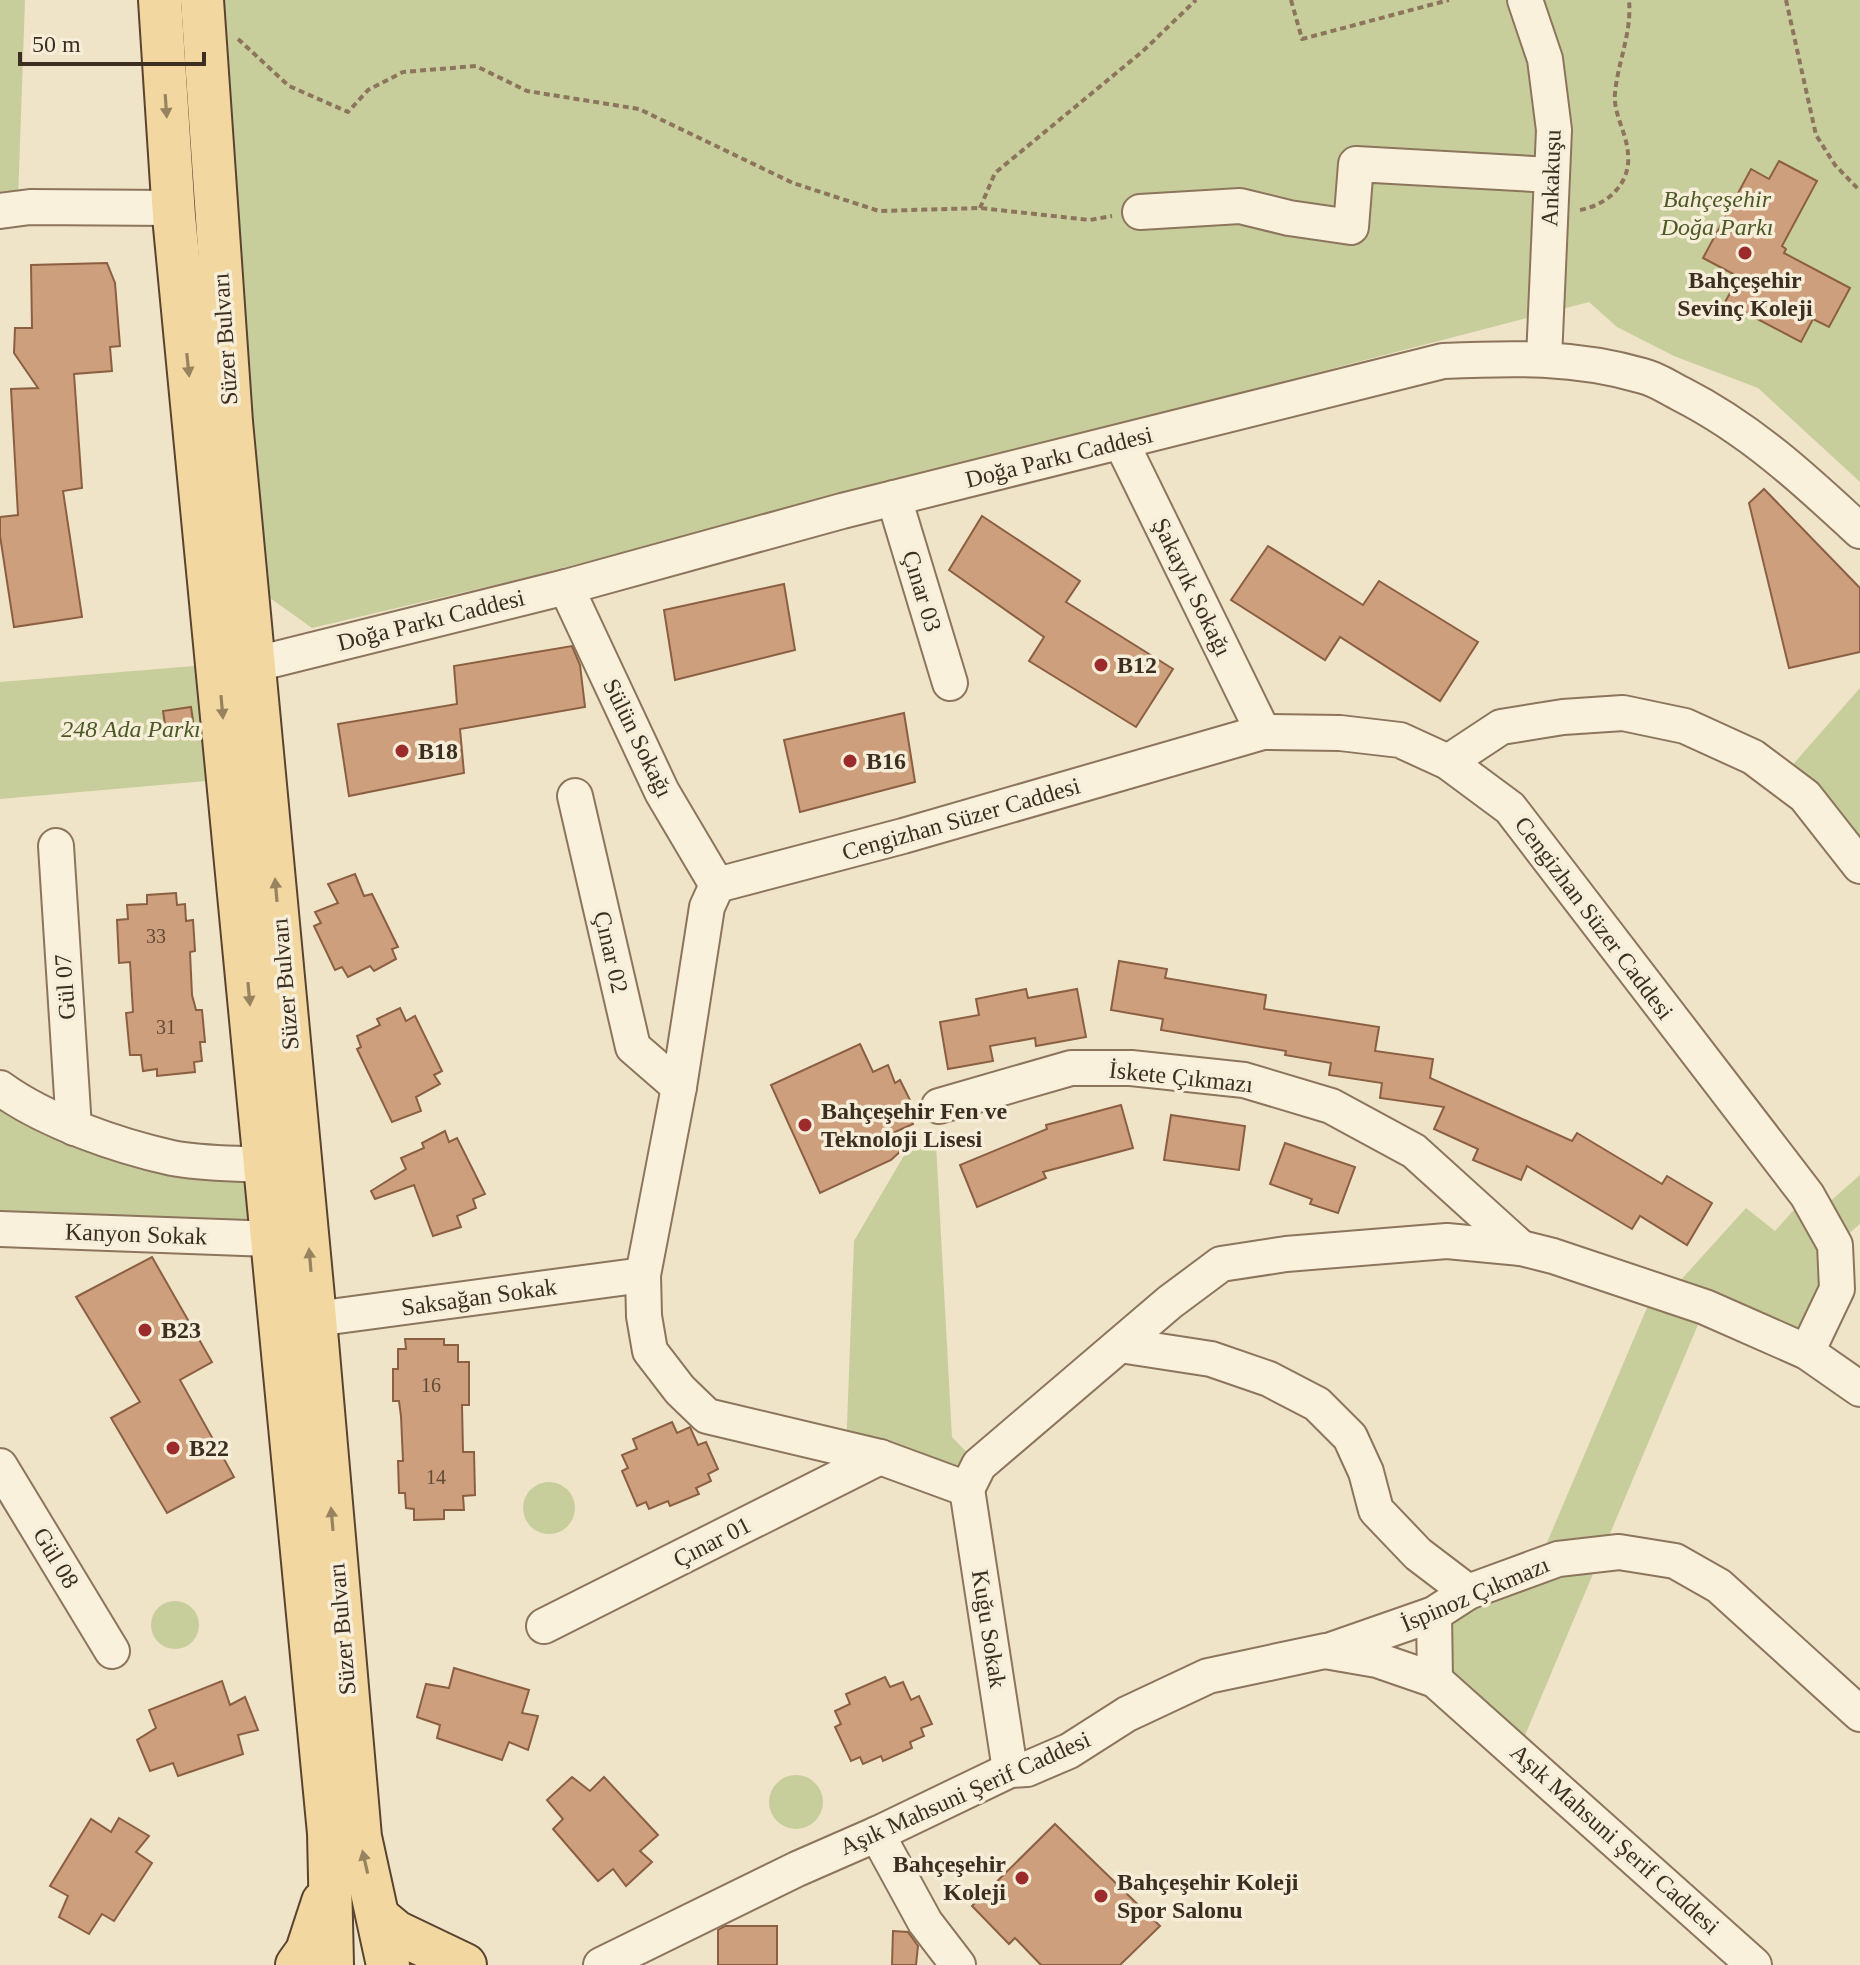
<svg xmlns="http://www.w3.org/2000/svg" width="1860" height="1965" font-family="'Times New Roman',serif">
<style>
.green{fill:#c8ce9b}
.building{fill:#ce9f7d;stroke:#8b5f42;stroke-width:2}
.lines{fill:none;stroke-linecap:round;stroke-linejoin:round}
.minor-casing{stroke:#8c755c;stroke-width:38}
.major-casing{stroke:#5a4430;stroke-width:46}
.path{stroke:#8c755c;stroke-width:4;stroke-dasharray:6 4;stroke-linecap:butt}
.minor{stroke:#faf1dc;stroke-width:34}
.major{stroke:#f2d8a0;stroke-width:42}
.oneway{fill:#978360}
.poi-dot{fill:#9c2b2c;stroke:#f6eed8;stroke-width:3}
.labels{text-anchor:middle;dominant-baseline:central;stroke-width:7;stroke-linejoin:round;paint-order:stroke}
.number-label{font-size:20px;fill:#604a37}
.street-label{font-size:24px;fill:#3c2e20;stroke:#f6eed8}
.park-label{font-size:24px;font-style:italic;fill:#4c5926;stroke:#f6eed8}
.poi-label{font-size:24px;font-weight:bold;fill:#3c2e20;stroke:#f6eed8;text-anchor:start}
</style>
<rect width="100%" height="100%" fill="#efe3c8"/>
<g class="green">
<path d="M0 0H25L18 200 0 203Z"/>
<path d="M222 0H1860V482L1758 388 1674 356 1617 327 1589 302 532 576 312 628 270 598 219 103Z"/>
<path d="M218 664 229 779 0 799V682Z"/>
<path d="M1860 688V866L1781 778Z"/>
<path d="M0 1088 19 1102 265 1165 273 1239 0 1229Z"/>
<path d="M936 1144 952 1437 979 1465 967 1489 846 1451 854 1241 909 1147Z"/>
<path d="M1860 1175V1224L1835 1245 1807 1352 1705 1308 1518 1752 1435 1680 1434 1614 1537 1566 1655 1289 1672 1295 1680 1281 1746 1208 1775 1231 1807 1195 1817 1213Z"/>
<circle cx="549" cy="1508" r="26"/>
<circle cx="175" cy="1625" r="24"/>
<circle cx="796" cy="1802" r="27"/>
</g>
<g class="building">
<path d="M1779 161 1817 181 1782 246 1786 249 1784 253 1850 288 1829 327 1813 319 1801 342 1725 302 1739 277 1703 258 1751 169 1769 179Z"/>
<path d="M107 263 115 283 120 346 110 347 112 371 74 374 82 488 63 491 82 617 14 627 0 536V517L18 515 11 389 38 388 14 353 15 328H32L31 265Z"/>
<path d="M1764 489 1860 588V652L1789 668 1749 503Z"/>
<path d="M982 516 1080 581 1066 602 1173 669 1136 727 1029 661 1044 637 949 570Z"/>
<path d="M1268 546 1363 605 1379 581 1478 642 1440 701 1340 637 1325 660 1231 600Z"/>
<path d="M784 584 795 650 675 680 664 610Z"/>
<path d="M572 646 580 665 585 707 460 729 464 773 349 796 338 724 457 704 454 666Z"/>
<path d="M191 707 195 734 167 738 163 711Z"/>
<path d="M904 713 915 782 800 812 784 740Z"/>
<path d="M355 874 364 896 372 894 398 947 392 949 396 959 374 971 370 966 348 977 342 967 335 970 314 926 321 923 315 912 338 903 328 884Z"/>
<path d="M176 893 177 905 185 904 186 921 193 920 195 951 190 952 192 995 196 1010H202L205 1042H200L202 1061 194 1062 195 1072 157 1076V1069L143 1071 141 1055H130L126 1013 133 1012 130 962 119 963 117 920 128 919 127 905 147 904V895Z"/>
<path d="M1119 961 1167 969 1165 978 1266 995 1264 1009 1379 1027 1375 1051 1433 1059 1430 1078 1572 1141 1577 1133 1662 1184 1667 1176 1712 1203 1687 1245 1640 1216 1632 1229 1527 1166 1521 1180 1473 1160 1478 1149 1434 1129 1444 1107 1380 1098 1382 1083 1329 1075 1331 1063 1285 1055 1286 1051 1161 1030 1163 1019 1111 1010Z"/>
<path d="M1026 989 1028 998 1077 989 1086 1037 1036 1046 1035 1038 990 1046 993 1061 948 1069 940 1022 979 1015 976 999Z"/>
<path d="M400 1008 406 1021 415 1016 442 1071 434 1075 440 1084 416 1097 421 1111 392 1122 357 1049 361 1047 357 1036 380 1025 377 1019Z"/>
<path d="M860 1044 873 1072 888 1065 895 1083 900 1080 910 1100 903 1103 913 1124 895 1132 903 1149 891 1160 820 1193 771 1085Z"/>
<path d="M1121 1105 1133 1148 1043 1172 1046 1178 977 1207 960 1165 1047 1129 1046 1125Z"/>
<path d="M1171 1115 1245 1126 1239 1170 1164 1160Z"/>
<path d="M445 1131 449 1142 457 1138 485 1194 473 1199 476 1208 457 1216 461 1227 433 1236 414 1185 375 1199 371 1191 406 1169 401 1158 424 1148 422 1143Z"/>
<path d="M1285 1143 1355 1167 1338 1213 1310 1204 1312 1199 1270 1184Z"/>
<path d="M152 1257 212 1362 180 1380 234 1477 167 1513 111 1418 140 1402 76 1297Z"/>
<path d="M405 1339H444V1345H458V1362H469V1405H462L463 1452H474L475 1495 463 1496 464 1510H444V1519L414 1520V1509L406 1508 405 1493H399L398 1461H403L401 1416 399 1401H393V1369H398V1349H406Z"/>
<path d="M672 1422 677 1433 690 1427 698 1445 706 1442 718 1469 708 1474 711 1481 696 1488 699 1494 670 1506 668 1501 649 1509 646 1502 637 1506 622 1471 628 1468 622 1455 637 1449 633 1439Z"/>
<path d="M454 1668 529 1690 522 1713 538 1716 528 1750 509 1742 502 1760 437 1738 440 1725 417 1717 426 1684 449 1688Z"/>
<path d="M885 1677 890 1687 903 1682 911 1700 919 1696 932 1724 921 1728 924 1736 910 1742 912 1748 883 1761 881 1756 863 1764 860 1757 851 1761 835 1727 841 1724 835 1711 850 1704 846 1694Z"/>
<path d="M222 1681 230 1705 245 1697 258 1730 238 1735 243 1754 178 1776 173 1763 150 1771 137 1740 156 1728 149 1710Z"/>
<path d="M572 1777 590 1791 604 1777 658 1835 640 1851 652 1862 626 1886 613 1869 598 1881 553 1829 563 1819 547 1800Z"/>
<path d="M119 1818 149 1836 136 1852 152 1863 114 1921 102 1914 89 1934 59 1917 68 1896 50 1886 91 1819 111 1832Z"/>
<path d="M1055 1824 1160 1926 1120 1965H1041L1015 1938 1009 1944 972 1906Z"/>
<path d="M725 1926H777V1965H718V1930Z"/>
<path d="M893 1931 908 1932 918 1946 916 1965H892Z"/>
</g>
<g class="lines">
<g class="minor-casing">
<g id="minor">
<path d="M1525 0 1545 59 1554 130 1544 359"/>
<path d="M0 211 30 207 173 208"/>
<path d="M1140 212 1240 206 1289 218 1351 227 1356 164 1552 175"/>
<path d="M1121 442 1263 732"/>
<path d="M894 498 950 683"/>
<path d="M566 587 662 792 717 885"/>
<path d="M228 664H256L566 587 842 511 1443 361C1512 358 1575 356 1643 376 1656 379 1669 388 1681 394 1750 429 1804 479 1860 531"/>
<path d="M1448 762 1501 727 1563 717 1623 713 1685 726 1753 757 1805 796 1860 866"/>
<path d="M575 796 633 1047 679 1087"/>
<path d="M56 846 74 1128"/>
<path d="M0 1088C45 1121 118 1146 172 1158 202 1164 235 1163 265 1165"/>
<path d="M939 1106 1071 1068H1131L1244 1080 1331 1106 1414 1151 1521 1248"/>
<path d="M0 1229 273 1239"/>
<path d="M315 1319 643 1275"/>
<path d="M1120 1345 1211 1359 1269 1379 1317 1404 1350 1437 1366 1472 1376 1510 1418 1554 1468 1592"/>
<path d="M0 1466 112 1651"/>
<path d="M967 1489 880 1457 707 1416 680 1390 650 1351 644 1316 643 1275 679 1087 707 907 717 885 903 836 1263 732 1340 733 1400 740 1448 762 1510 808 1807 1195 1835 1245 1837 1289 1807 1352"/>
<path d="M967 1489 979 1465 1170 1302 1221 1264 1286 1254 1447 1241 1521 1248 1553 1256 1705 1307 1807 1352 1860 1389"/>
<path d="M967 1489 1010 1770"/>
<path d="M1434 1614 1435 1680"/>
<path d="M544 1626 880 1457"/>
<path d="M1328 1651 1434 1614 1468 1592 1558 1559 1619 1552 1675 1561 1719 1586 1860 1714"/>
<path d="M877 1834 925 1922 958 1965"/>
<path d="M601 1965 797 1869 877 1834 1010 1770 1027 1769 1069 1751 1127 1714 1208 1676 1325 1651 1377 1660 1435 1680 1754 1965"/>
</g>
</g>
<g class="major-casing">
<g id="major">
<path d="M160 0 174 216 329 1833 332 1965"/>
<path d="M202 0 231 422 315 1319 360 1837 388 1965"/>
<path d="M378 1917 396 1932 465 1965"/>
<path d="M297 1965 307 1951 323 1902"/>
</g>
</g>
<g class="path">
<path d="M1291 0 1302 39 1449 0"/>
<path d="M1786 0 1816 135 1835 165 1860 191"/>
<path d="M238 39 289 86 348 112 368 90 403 72 476 66 527 91 639 109 793 183 879 211 980 208 1090 220 1112 216"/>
<path d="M980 208 995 173 1143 51 1196 0"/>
<path d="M1580 210C1607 205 1631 184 1628 154 1627 133 1613 114 1615 93 1618 61 1632 33 1629 0"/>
</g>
<use href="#minor" class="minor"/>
<use href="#major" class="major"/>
</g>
<defs><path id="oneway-solid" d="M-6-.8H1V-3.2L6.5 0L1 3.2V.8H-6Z" transform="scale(2)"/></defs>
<g class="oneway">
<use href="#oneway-solid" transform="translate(166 106) rotate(86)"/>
<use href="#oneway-solid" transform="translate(188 365) rotate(84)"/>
<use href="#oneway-solid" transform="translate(222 707) rotate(85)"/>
<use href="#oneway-solid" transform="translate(276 890) rotate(-95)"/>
<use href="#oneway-solid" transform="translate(249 994) rotate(85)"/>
<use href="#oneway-solid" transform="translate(310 1260) rotate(-95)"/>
<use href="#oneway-solid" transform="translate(332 1519) rotate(-95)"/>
<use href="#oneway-solid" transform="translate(365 1862) rotate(-103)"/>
</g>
<g class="poi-dot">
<circle cx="1745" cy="253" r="8"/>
<circle cx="1101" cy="665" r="8"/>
<circle cx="402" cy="751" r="8"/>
<circle cx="850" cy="761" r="8"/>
<circle cx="805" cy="1125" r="8"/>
<circle cx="145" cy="1330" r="8"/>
<circle cx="173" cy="1448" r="8"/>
<circle cx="1022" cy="1878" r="8"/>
<circle cx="1101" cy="1896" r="8"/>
</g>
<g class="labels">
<g class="number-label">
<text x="156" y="936">33</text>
<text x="166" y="1027">31</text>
<text x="431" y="1385">16</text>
<text x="436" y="1477">14</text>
</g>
<g class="street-label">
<text transform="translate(1551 178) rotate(-88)">Ankakuşu</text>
<text transform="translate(225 339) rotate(-94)">Süzer Bulvarı</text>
<text transform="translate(1059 457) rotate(-14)">Doğa Parkı Caddesi</text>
<text transform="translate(1192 587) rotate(64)">Şakayık Sokağı</text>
<text transform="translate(922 591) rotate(73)">Çınar 03</text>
<text transform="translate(431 620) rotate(-14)">Doğa Parkı Caddesi</text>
<text transform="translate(638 738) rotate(64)">Sülün Sokağı</text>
<text transform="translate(961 819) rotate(-16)">Cengizhan Süzer Caddesi</text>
<text transform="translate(1594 918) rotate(53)">Cengizhan Süzer Caddesi</text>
<text transform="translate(611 952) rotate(77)">Çınar 02</text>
<text transform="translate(285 984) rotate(-95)">Süzer Bulvarı</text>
<text transform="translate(65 987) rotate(-94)">Gül 07</text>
<text transform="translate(1181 1077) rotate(6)">İskete Çıkmazı</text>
<text transform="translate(136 1234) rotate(2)">Kanyon Sokak</text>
<text transform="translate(479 1297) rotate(-8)">Saksağan Sokak</text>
<text transform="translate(712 1542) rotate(-27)">Çınar 01</text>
<text transform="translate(56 1558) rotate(59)">Gül 08</text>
<text transform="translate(1475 1594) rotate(-23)">İspinoz Çıkmazı</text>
<text transform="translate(342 1629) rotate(-95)">Süzer Bulvarı</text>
<text transform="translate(989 1629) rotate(81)">Kuğu Sokak</text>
<text transform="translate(965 1793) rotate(-24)">Aşık Mahsuni Şerif Caddesi</text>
<text transform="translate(1615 1839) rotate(42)">Aşık Mahsuni Şerif Caddesi</text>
</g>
<g class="park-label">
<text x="1717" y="199">Bahçeşehir<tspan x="1717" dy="28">Doğa Parkı</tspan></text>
<text x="131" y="729">248 Ada Parkı</text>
</g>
<g class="poi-label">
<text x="1745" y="280" text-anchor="middle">Bahçeşehir<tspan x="1745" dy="28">Sevinç Koleji</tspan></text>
<text x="1117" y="665">B12</text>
<text x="418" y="751">B18</text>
<text x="866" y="761">B16</text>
<text x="821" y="1111">Bahçeşehir Fen ve<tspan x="821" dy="28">Teknoloji Lisesi</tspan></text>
<text x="161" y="1330">B23</text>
<text x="189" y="1448">B22</text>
<text x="1006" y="1864" text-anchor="end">Bahçeşehir<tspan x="1006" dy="28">Koleji</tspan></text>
<text x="1117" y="1882">Bahçeşehir Koleji<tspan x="1117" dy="28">Spor Salonu</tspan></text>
</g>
</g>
<path d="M20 52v12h184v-12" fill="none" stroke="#3c2e20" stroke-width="4"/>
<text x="32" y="52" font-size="24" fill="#3c2e20" stroke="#f6eed8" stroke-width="6" paint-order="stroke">50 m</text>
</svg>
